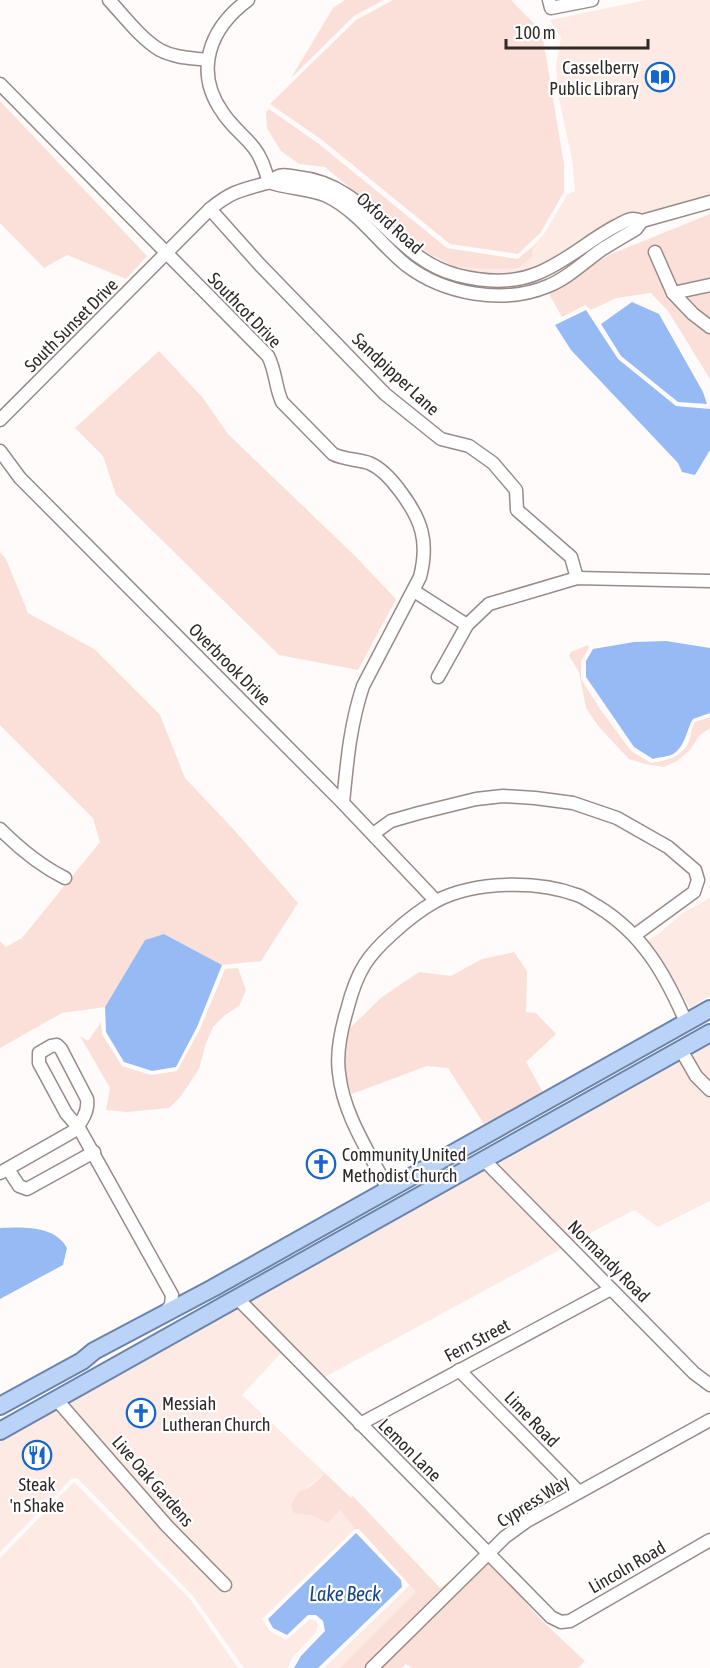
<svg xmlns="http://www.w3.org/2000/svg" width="710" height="1668" font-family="'Asap Condensed',sans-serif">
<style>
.built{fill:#fdeae5}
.green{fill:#fae0d9}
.water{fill:#96bbf4}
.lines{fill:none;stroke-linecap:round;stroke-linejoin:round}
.minor-casing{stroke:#988b88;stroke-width:15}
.major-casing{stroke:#6b84ab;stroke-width:20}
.minor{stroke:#fff;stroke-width:12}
.major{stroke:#bad3f7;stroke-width:16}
.labels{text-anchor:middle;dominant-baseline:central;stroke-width:4.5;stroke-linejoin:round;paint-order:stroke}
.poi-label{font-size:18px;fill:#2f2928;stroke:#fff;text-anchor:start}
.street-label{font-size:18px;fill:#2f2928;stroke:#fff}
.water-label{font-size:20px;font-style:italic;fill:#164384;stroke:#fff}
</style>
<rect width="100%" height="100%" fill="#fefbfa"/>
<g class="built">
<path d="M646 0H710V197L643 215 629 214 591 233 550 262 536 269 507 276 467 272 463 267 532 257 533 246 544 234 567 195 575 191 572 159 559 99 556 65 561 38 550 20Z"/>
<path d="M710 898V996L690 1008 667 968 647 941 660 933 681 914Z"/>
<path d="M710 1041V1082L700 1072 688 1053Z"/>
<path d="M679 1059 692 1079 710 1098V1201L658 1227 634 1210 573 1242 493 1161Z"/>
<path d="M483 1167 563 1248 323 1378 246 1299Z"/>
<path d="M236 1305 282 1352 242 1395 325 1473 304 1490 310 1515 328 1523 340 1510 355 1529 262 1619 270 1631 286 1640 310 1619 316 1621 318 1625 316 1632 292 1658 288 1668H244L193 1596 77 1478 71 1479 0 1552V1438L56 1407 163 1530 224 1592 232 1585 171 1522 66 1402Z"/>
<path d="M74 1482 190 1599 238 1668H0V1558Z"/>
<path d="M410 1585 417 1592 340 1668H324Z"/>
</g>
<g class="green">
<path d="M345 0H384L354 16 291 78 333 8Z"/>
<path d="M393 0H511L542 32 564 165V192L541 232 518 254 450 244 322 140 270 104 356 20Z"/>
<path d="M0 101 147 256 126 279 67 255 44 268 0 223Z"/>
<path d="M269 109 319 144 447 248 518 259 533 246 532 257 518 268 497 269 455 267 429 254 325 167 299 164 281 151 267 128 266 112Z"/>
<path d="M710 214V379L668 311 651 293 616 298 591 310 585 305 562 317 548 292 609 255Z"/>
<path d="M159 351 203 398 228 434 355 556 396 599 358 670 279 655 116 495 103 456 75 428Z"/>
<path d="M0 552 6 559 28 613 94 649 160 715 185 778 235 831 298 903 261 961 222 965 164 934 145 940 105 1007 62 1013 0 1048V941L6 947 22 938 100 842 93 818 0 725Z"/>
<path d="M588 645 589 648 581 661V679L600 709 631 751 651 763C666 761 684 756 689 741 692 733 690 731 695 722L710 717V728L699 736 690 750 677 761 664 767 645 764 629 759 599 727 586 708 579 672 569 656 571 652Z"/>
<path d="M514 952 527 971 526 1012 536 1013 556 1034 526 1062 543 1092 484 1124 448 1068 427 1066 352 1094C342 1071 343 1057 346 1032L382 997 419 972 451 976 482 959Z"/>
<path d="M238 968 246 990 239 1006 225 1015 213 1027 206 1043 199 1069 181 1096 169 1108 127 1112 106 1110 110 1088 80 1036 88 1041 101 1022 102 1034 122 1066 151 1075 177 1071 200 1029 225 969Z"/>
<path d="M325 1473 351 1498 353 1496 440 1588 471 1565 365 1668H340L416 1592 359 1529H355L340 1510 328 1523 310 1515 294 1513 291 1505 298 1492C309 1489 317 1481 325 1473Z"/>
<path d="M488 1562 513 1587 538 1617 585 1661 578 1668H412L406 1664 401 1668H379Z"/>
</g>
<g class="water">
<path d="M632 302 659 314 703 392 707 404 678 402 621 356 601 324Z"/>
<path d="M586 310 618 359 676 406 710 409V450L695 475 682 472 678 463 571 350 555 325Z"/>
<path d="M666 641 710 648V713L693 719C686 730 686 746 673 754 668 757 659 757 653 759L634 747 586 677V661L593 649 634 642Z"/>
<path d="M164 934 222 965 197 1027 176 1067 152 1071 124 1062 106 1032 105 1007 145 940Z"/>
<path d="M0 1228C22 1227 55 1225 67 1248L63 1265 0 1299Z"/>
<path d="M356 1533 401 1580 402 1587 318 1668H294L301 1656 325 1631 323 1621 316 1615H308L287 1635 273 1628 268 1619Z"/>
</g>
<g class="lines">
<g class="minor-casing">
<g id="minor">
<path d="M109 0C124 16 141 39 160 50 175 58 192 58 207 60"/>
<path d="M248 0C210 28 193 71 223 113 231 126 245 136 254 148 262 158 265 170 269 182"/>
<path d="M549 0 551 8 592 0"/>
<path d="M0 84 268 356C276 371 275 387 282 402L333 454C345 460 357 459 369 463 381 468 392 480 400 491 422 520 429 542 420 577L363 686C350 725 347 762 343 803"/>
<path d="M269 182C288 189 309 188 327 196 358 211 379 243 406 265 444 294 503 305 548 286 568 278 584 262 601 250 612 243 624 236 636 229L642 221"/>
<path d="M210 209 260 265 385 394 441 439 469 446 493 463 516 490 517 510 571 557 577 578"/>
<path d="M655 252 673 293 693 314 710 327"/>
<path d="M673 293 710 285"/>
<path d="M0 420 210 209C232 191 241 190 267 183 272 181 275 177 279 176 284 174 292 176 297 177 370 184 391 258 457 275 484 282 512 284 538 273 566 262 589 240 616 226 621 224 627 219 633 219 636 219 639 220 642 221L710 202"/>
<path d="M0 451 20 478 343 803 436 901"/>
<path d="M414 591 467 625"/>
<path d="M438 677 467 625 489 604 577 578 710 581"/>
<path d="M0 829C20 849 39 865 65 878"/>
<path d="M373 834 391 821 419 813 476 799 503 796 535 798 573 803 617 818 668 847 695 870 698 880 694 892 635 935"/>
<path d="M681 1050 696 1076 710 1090"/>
<path d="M484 1160 694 1373 710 1385"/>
<path d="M8 1169 19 1186 27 1189 94 1152"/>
<path d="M0 1173 72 1132C81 1124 89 1111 87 1099L61 1049 57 1045 51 1046 39 1053V1063L66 1113C70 1118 75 1123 79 1128L172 1295 171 1305 164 1314"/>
<path d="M388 1189C369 1152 343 1114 339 1073 336 1052 341 1030 347 1010 351 994 356 978 365 964 372 953 383 942 392 934 406 921 420 910 436 901 475 881 537 880 577 895 584 897 591 903 597 906 643 934 665 974 686 1022"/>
<path d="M237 1298 551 1617 561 1622 570 1621 710 1540"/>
<path d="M459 1370 579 1492"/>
<path d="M56 1399 167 1526 225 1585"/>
<path d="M360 1424 611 1289"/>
<path d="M372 1668 505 1537 527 1521 710 1420"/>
</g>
</g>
<g class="major-casing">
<g id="major">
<path d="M0 1406 82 1361 94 1351 213 1288 710 1009"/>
<path d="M0 1431 710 1033"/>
</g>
</g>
<use href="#minor" class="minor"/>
<use href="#major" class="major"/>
</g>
<defs>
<g id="library-ring" transform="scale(1.5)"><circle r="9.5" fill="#fff" stroke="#1664ce" stroke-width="1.5"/><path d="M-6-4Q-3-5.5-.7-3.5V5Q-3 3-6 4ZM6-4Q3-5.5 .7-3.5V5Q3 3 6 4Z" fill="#1664ce"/></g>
<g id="church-ring" transform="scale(1.5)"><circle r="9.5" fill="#fff" stroke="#1664ce" stroke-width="1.5"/><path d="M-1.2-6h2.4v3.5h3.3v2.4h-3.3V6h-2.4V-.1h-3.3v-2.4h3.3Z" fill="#1664ce"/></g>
<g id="restaurant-ring" transform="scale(1.5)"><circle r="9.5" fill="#fff" stroke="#1664ce" stroke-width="1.5"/><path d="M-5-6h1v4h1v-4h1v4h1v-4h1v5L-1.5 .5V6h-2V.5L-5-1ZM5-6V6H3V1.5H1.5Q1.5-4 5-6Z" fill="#1664ce"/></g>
</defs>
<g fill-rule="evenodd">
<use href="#library-ring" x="660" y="77"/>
<use href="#church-ring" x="321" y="1164"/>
<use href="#church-ring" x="141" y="1413"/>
<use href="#restaurant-ring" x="37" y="1455"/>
</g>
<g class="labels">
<g class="poi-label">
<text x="639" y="67" text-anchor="end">Casselberry<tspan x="639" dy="21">Public Library</tspan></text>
<text x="342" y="1154">Community United<tspan x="342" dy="21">Methodist Church</tspan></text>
<text x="162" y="1403">Messiah<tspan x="162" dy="21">Lutheran Church</tspan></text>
<text x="37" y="1484" text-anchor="middle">Steak<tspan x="37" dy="21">'n Shake</tspan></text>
</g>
<g class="street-label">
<text transform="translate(390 223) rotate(42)">Oxford Road</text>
<text transform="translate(245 310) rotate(46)">Southcot Drive</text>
<text transform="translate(71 325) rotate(-45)">South Sunset Drive</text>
<text transform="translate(396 374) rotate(43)">Sandpipper Lane</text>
<text transform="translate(230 664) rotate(45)">Overbrook Drive</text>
<text transform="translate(609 1261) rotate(45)">Normandy Road</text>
<text transform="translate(477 1340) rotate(-28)">Fern Street</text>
<text transform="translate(532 1419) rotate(46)">Lime Road</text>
<text transform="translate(410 1450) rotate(45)">Lemon Lane</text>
<text transform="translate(153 1481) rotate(49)">Live Oak Gardens</text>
<text transform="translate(533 1501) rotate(-32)">Cypress Way</text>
<text transform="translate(627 1567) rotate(-30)">Lincoln Road</text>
</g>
<g class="water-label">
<text x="345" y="1593">Lake Beck</text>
</g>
</g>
<path d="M506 39v9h142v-9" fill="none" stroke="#2f2928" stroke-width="3"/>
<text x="515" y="39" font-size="18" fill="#2f2928" stroke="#ffffff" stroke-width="4.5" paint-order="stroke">100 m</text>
</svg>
